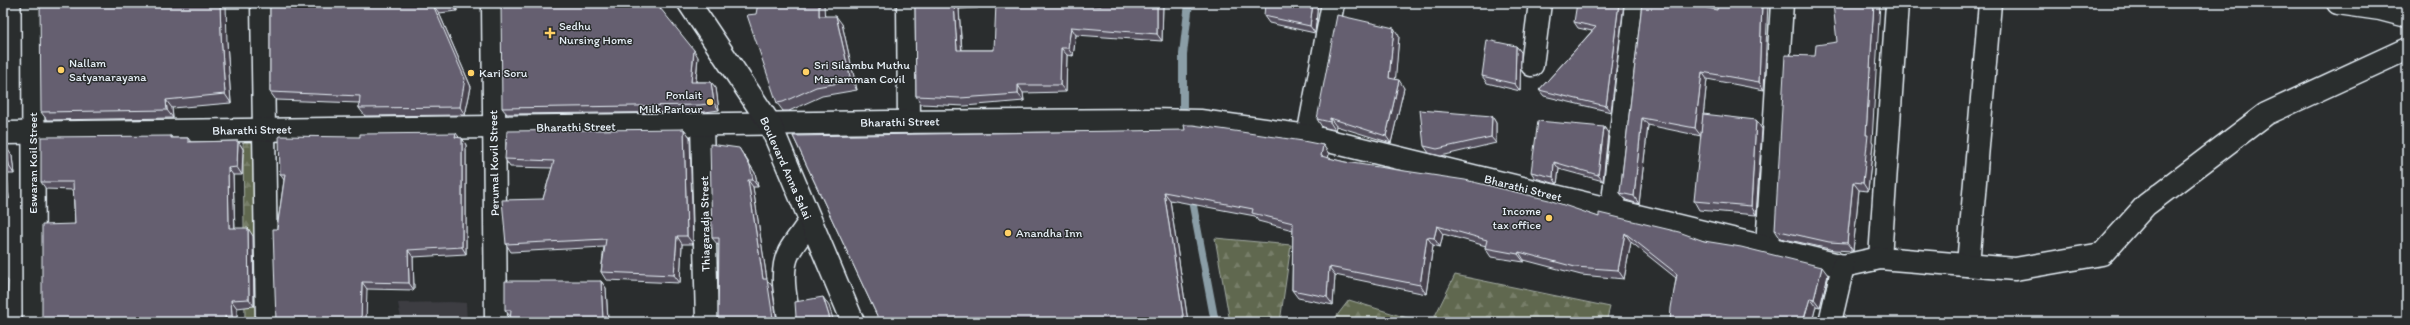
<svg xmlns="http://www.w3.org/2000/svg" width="2410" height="325" font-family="Itim,sans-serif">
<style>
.built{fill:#3c3c42}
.forest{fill:url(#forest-firs);stroke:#a4aca4}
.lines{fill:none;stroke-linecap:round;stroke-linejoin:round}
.stream{stroke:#8a9da6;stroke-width:8}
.minor-casing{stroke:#e8f1f8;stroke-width:25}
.tertiary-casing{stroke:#e8f1f8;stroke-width:25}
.secondary-casing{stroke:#e8f1f8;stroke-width:25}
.minor{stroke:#2a2d2e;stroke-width:22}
.tertiary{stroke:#2a2d2e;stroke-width:22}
.secondary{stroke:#2a2d2e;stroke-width:22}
.wall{fill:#57515f;stroke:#e8f1f8}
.shaded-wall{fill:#47424e;stroke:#e8f1f8}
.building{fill:#655e6f;stroke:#e8f1f8}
.poi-dot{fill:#ffd166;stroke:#2a2d2e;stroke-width:1.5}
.labels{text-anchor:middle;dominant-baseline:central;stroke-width:3;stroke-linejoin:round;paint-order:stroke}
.poi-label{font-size:12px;fill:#e8f1f8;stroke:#2a2d2e;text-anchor:start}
.street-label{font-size:12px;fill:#e8f1f8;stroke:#2a2d2e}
</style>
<defs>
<pattern id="forest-firs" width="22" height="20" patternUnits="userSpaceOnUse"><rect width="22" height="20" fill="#60684f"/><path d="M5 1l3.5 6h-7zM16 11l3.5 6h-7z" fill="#777e69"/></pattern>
</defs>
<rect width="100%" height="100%" fill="#2a2d2e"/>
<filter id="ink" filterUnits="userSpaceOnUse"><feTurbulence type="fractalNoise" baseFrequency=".025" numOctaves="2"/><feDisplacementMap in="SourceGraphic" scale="8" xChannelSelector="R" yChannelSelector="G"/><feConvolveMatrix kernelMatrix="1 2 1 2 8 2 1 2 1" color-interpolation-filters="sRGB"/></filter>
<g filter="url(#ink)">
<path class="built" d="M451 302 466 303 467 322H393V318L401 319 398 303Z"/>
<g class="forest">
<path d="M265 130 259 322H245L243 138Z"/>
<path d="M1215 238 1291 245 1280 322H1230Z"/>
<path d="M1455 275 1610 307 1606 322H1432Z"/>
<path d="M1349 300 1420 322H1332Z"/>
</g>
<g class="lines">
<g class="stream">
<path d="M1183 120V54L1189 3"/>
<path d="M1191 195 1215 322"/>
</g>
<g class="minor-casing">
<g id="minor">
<path d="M33 3 34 322"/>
<path d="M262 3 267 322"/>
<path d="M493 3 496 322"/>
<path d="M908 3 909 122"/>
<path d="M2338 3 2380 9 2407 16"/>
<path d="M1532 65 1540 3"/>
<path d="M702 125 707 322"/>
<path d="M1308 136 1333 3"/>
<path d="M1612 210 1636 3"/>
<path d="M1767 247 1782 3"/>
<path d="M1880 258 1897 3"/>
<path d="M1968 265 1990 3"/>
<path d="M790 322C786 302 779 271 789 252 795 241 804 231 810 221"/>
</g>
</g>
<g class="tertiary-casing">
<g id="tertiary">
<path d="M3 133 892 122 1149 120 1200 121 1308 136 1843 266 1880 258 2015 269 2102 254 2146 205 2266 114 2407 49"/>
<path d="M1830 322 1843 266"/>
</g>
</g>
<g class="secondary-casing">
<path id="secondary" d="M689 3 770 124 853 322"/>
</g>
<use href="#minor" class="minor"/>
<use href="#tertiary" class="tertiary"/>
<use href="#secondary" class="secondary"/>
</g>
<g class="wall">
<path d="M270 3H456L457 11 439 13 471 87 465 115 365 116 359 108V103L276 100 270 92Z"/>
<path d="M915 3H978V8L959 9 962 50H994L1101 6 1163 3 1162 41 1076 35 1073 56 1067 55 1066 92 1023 93 1024 101 965 106 921 104 916 96Z"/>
<path d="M1318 3 1315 33 1269 23 1264 16Z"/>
<path d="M1457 3H1478V7Z"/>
<path d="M1624 3 1611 112 1544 96 1539 90 1592 31 1578 28 1574 22Z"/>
<path d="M1642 3 1717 10 1764 90 1707 79 1701 136 1648 125 1639 204 1626 200 1620 193Z"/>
<path d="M825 16 842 24 857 90 822 96 789 111H783L777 103Z"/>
<path d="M1399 36 1395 79 1404 88 1391 143 1336 126 1335 130 1322 127 1317 119Z"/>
<path d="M227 42 231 103 172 108 173 118 47 120 41 112Z"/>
<path d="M1516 46 1521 52 1520 91 1487 83 1482 76Z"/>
<path d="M698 57 696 82H711L716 88 719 110 705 112 507 114 502 108Z"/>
<path d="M1492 116 1496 123V143L1441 156 1429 153 1424 146Z"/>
<path d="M1756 120 1762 129 1756 215 1699 210 1694 201Z"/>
<path d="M1604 127 1608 133 1603 181 1559 169 1557 184 1535 178 1531 172Z"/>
<path d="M684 129 690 137 693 244H682L680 283 606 280 601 272 604 247 511 252 506 244 543 199 552 168 510 167 505 159Z"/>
<path d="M171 136 172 138H188L191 142 238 141 243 149 242 175H233L235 228 253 236 254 306 237 308V322H42L75 224 73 190 46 189 41 182Z"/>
<path d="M793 136 1323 145 1329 154 1328 158 1345 162 1599 217 1704 241 1828 275 1820 307 1816 306 1812 322H1670L1676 278 1631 242 1624 279 1581 275 1524 260V262L1491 257 1485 248 1486 246 1443 234 1440 247 1433 245 1426 294 1335 275 1333 305 1298 298 1292 290 1293 230 1258 221 1255 216 1170 200 1188 322H880Z"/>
<path d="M360 137 462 138 466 145V254L413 257 414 290 367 289 277 229 284 180 280 174Z"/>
<path d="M1872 141 1873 143 1868 191 1859 190 1853 251 1834 250 1780 238 1775 230Z"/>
<path d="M3 144 12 156 14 174H7L9 199H3Z"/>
<path d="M744 155 755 173 758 187H753L767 280 772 286 777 322H718L719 245H718L712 238Z"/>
<path d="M601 281 606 288 608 320H672L673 322H510L511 317 505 310Z"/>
</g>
<g class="shaded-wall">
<path d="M220 3H226L227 42 231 103 225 94 221 34Z"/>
<path d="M451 3H456L457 11Z"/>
<path d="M819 3H824L825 24 819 16Z"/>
<path d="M954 3H955L959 9 962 57 957 50Z"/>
<path d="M974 3H978V8Z"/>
<path d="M1157 3H1163L1162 41 1157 34Z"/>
<path d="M1313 3H1318L1315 33 1310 26Z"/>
<path d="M1475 3H1478V7Z"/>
<path d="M1619 3H1624L1611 112 1606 106Z"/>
<path d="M1762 3H1768L1764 90 1759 82Z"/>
<path d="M1874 3H1880L1872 141 1873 143 1868 191 1863 183Z"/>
<path d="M433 5 439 13 471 87 465 115 460 107Z"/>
<path d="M836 16 842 24 857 90 851 81Z"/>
<path d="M1071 27 1076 35 1073 56 1068 48Z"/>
<path d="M1394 28 1399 36 1395 86 1389 78Z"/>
<path d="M1516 46 1521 52 1520 91 1515 84Z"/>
<path d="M1061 48 1067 55 1066 92 1060 85Z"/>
<path d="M694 50 698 57 695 89 691 82Z"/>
<path d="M1702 72 1707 79 1701 136 1695 128Z"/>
<path d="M1399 80 1404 88 1391 143 1386 136Z"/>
<path d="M711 82 716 88 719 110 714 103Z"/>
<path d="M1018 85 1023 93 1024 101 1018 94Z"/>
<path d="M166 100 172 108 173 118 167 110Z"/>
<path d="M1492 116 1496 123V143L1491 137Z"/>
<path d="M1330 118 1336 126 1335 130 1330 122Z"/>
<path d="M1642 118 1648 125 1639 204 1634 196Z"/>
<path d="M1756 120 1762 129 1756 215 1751 206Z"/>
<path d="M1604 127 1608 133 1603 181 1598 175Z"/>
<path d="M684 129 690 137 693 244 687 236Z"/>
<path d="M456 133 461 140 455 137Z"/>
<path d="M462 138 466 145V254L462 247Z"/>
<path d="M238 141 243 149 242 175 237 167Z"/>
<path d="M1323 145 1329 154 1327 164 1321 156Z"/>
<path d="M7 148 12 156 14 174 9 166Z"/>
<path d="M739 148 755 173 758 187 753 180Z"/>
<path d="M1554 162 1559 169 1557 184 1553 177Z"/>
<path d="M228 168 233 175 235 236 229 228Z"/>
<path d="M3 169 7 174 9 199 4 192Z"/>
<path d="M748 180 753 187 767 280 772 286 777 322H775L773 318 763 279Z"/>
<path d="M1853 182 1859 190 1853 251 1847 243Z"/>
<path d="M1164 192 1170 200 1188 322H1184Z"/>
<path d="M1437 226 1443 234 1440 247 1434 238Z"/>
<path d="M248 228 253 236 254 306 249 299Z"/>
<path d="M1625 233 1631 242 1624 279 1618 270Z"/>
<path d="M677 236 682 244 680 283 674 275Z"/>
<path d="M1427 237 1433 245 1426 294 1420 285Z"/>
<path d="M408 250 413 257 414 290 409 283Z"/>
<path d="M1519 252 1524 260V262L1518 254Z"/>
<path d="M1329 267 1335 275 1333 305 1327 297Z"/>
<path d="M1822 267 1828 275 1820 307 1814 299Z"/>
<path d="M3 275 8 281 6 322H3Z"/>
<path d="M601 281 606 288 608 322 603 320Z"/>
<path d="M362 282 367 289 366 322H361Z"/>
<path d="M823 297 829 306 834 322H831Z"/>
<path d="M1810 298 1816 306 1812 322H1803Z"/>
<path d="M231 300 237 308V322H236L232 316Z"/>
<path d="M225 316 229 322H225Z"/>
</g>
<g class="building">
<path d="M40 3H220L221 34 225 94 166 100 167 110 41 112Z"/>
<path d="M270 3H451L433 5 465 79 460 107 359 108 360 96 270 92Z"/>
<path d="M501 3H656L694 50 691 82H711L714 103 700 105 502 108Z"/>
<path d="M758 3H819V16H836L851 81 816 87 783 102 777 103 747 15 756 14Z"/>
<path d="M915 3H954L957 50H994L996 3H1060L1101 6V3H1157V34L1071 27 1068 48H1061L1060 85H1018V94L960 98 916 96Z"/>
<path d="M1265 3H1313L1310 26 1264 16Z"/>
<path d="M1577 3 1586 4V3H1619L1606 106 1539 90 1596 27 1574 22Z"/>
<path d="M1642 3H1685L1717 10 1718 3H1762L1759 82 1702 72 1695 128 1642 118 1634 196 1620 193Z"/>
<path d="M1833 3H1874L1866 135H1868L1863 183 1853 182 1847 243 1829 242 1775 230 1785 55 1815 56 1816 45 1837 42Z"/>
<path d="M1337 15 1394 28 1389 78 1399 80 1386 136 1330 118V122L1317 119Z"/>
<path d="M1487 40 1516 46 1515 84 1482 76Z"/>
<path d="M1420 110 1492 116 1491 137 1437 149 1424 146Z"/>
<path d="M1703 114 1756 120 1751 206 1694 201Z"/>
<path d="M1538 121 1604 127 1598 175 1554 162 1553 177 1531 172Z"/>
<path d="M1184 125H1193L1303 141 1323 145 1321 156 1345 162 1465 180 1549 200 1599 217V213L1679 232 1704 241 1741 247 1822 267 1814 299 1810 298 1803 322H1670L1671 308 1677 274 1625 233 1618 270 1575 267 1519 252 1518 254 1485 248 1487 240 1437 226 1434 238 1427 237 1420 285 1329 267 1327 297 1292 290 1293 223 1252 213 1253 209 1164 192 1184 322H880L793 136 1185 130Z"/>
<path d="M684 129 687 236H677L674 275 601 272 606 239 506 244 502 200 543 199 554 161 505 159 507 131Z"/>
<path d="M456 133 455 137 462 138V247L408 250 409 283 362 282 361 322H276L273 229H277L285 174H280L279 136 360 137V134Z"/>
<path d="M171 136V138H188V142L238 141 237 167 228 168 229 228H248L249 299 231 300 232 316H225V322H42V225L75 224 73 182H41V137Z"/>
<path d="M3 144 7 148 9 166 3 167Z"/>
<path d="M710 144 739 148 750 166 753 180H748L763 279H767L773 318 775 322H718L719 238H712Z"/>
<path d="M505 281H601L603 320H672V322H510L511 310H505Z"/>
<path d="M823 297 831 322H792L796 317 795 302Z"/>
</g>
</g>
<g class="poi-dot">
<path d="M548 27h4v4h4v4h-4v4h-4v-4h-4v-4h4z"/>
<circle cx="61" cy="70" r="4"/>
<circle cx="806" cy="72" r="4"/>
<circle cx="471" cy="73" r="4"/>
<circle cx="710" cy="102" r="4"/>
<circle cx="1549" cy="218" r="4"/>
<circle cx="1008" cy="233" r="4"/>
</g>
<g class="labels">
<g class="poi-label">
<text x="559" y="26">Sedhu<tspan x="559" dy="14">Nursing Home</tspan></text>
<text x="69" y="63">Nallam<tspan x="69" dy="14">Satyanarayana</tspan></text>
<text x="814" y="65">Sri Silambu Muthu<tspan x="814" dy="14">Mariamman Covil</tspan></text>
<text x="479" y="73">Kari Soru</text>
<text x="702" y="95" text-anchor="end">Ponlait<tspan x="702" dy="14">Milk Parlour</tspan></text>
<text x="1541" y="211" text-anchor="end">Income<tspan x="1541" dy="14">tax office</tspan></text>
<text x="1016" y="233">Anandha Inn</text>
</g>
<g class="street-label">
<text transform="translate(900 122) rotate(-1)">Bharathi Street</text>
<text transform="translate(576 127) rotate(-1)">Bharathi Street</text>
<text transform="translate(252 130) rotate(-1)">Bharathi Street</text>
<text transform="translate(33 163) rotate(-90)">Eswaran Koil Street</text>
<text transform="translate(494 163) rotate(-91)">Perumal Kovil Street</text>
<text transform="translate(786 168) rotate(66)">Boulevard Anna Salai</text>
<text transform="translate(1523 188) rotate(14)">Bharathi Street</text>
<text transform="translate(705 224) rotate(-91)">Thiagaradja Street</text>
</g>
</g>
<rect width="2410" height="325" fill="none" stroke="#2a2d2e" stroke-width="16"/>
<rect x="8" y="8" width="2394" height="309" fill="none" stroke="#e8f1f8" stroke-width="1.5" filter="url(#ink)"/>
</svg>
